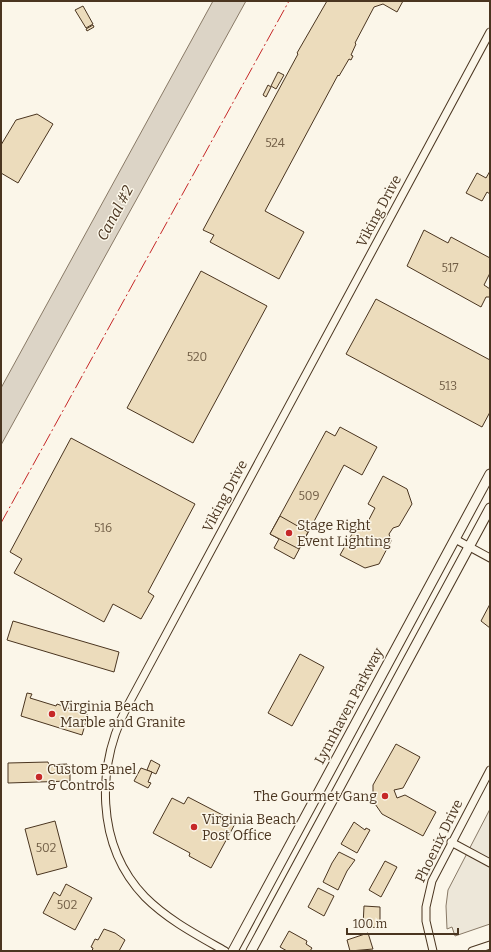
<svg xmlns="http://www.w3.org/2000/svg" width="491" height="952" font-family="Bitter,serif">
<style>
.parking{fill:#ede7d9;stroke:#887966}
.water{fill:#dcd4c6;stroke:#887966}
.building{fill:#ecdcbc;stroke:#4a3520}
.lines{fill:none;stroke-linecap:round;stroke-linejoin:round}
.minor-casing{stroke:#4a3520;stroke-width:9}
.secondary-casing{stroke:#4a3520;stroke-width:11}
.minor{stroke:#fbf6e9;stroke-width:7}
.secondary{stroke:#fbf6e9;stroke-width:9}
.power{stroke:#c62828;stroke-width:1;stroke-dasharray:14 3 2 3;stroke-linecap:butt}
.poi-dot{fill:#c62828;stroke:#fbf6e9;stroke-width:1.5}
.labels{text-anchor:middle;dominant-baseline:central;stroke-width:3;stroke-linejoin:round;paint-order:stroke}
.number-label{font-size:12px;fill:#725f47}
.street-label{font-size:14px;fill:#4a3520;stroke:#fbf6e9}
.poi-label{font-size:14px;fill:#4a3520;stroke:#fbf6e9;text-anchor:start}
.water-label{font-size:15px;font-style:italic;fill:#4a3520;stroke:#fbf6e9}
</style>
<rect width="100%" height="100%" fill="#fbf6e9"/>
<path class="parking" d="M490 809V924L455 936 452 927 447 929 446 906 448 890Z"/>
<path class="water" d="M213 1H246L1 445V388Z"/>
<g class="building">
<path d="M327 1H403L397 12 383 4 374 7 355 43 356 44 351 55 353 56 351 60 349 59 339 76 338 75 265 211 304 232 279 279 210 242 214 235 203 230 298 54 297 53Z"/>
<path d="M83 6 93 24 86 28 75 10Z"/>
<path d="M93 25 94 27 87 31 86 29Z"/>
<path d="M278 72 284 75 276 89 271 86Z"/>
<path d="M268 85 271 87 266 97 263 95Z"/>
<path d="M37 114 53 124 18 183 1 173V145L16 120Z"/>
<path d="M490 171V194L487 192 482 201 466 193 477 173 486 178Z"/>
<path d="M424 230 448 243 451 237 490 258V273L484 285 490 289V297H486L481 307 407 266Z"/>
<path d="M201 271 267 306 193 443 127 408Z"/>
<path d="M376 299 490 360V412L482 427 346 354Z"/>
<path d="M340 427 377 447 362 475 344 465 294 559 274 548 279 539 270 534 326 431 335 436Z"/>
<path d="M71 438 195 504 148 592 154 596 141 619 113 604 104 622 14 573 22 559 10 552Z"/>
<path d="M383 476 407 489 412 504 399 526 393 528 389 534 391 541 379 564 365 568 340 555 356 527 363 531 375 508 368 504Z"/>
<path d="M280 516 308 532 299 549 270 534Z"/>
<path d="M490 604V628L481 621Z"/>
<path d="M13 621 119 652 114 672 7 640Z"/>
<path d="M300 654 324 667 292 726 268 713Z"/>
<path d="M27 693 32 694 30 698 56 706 57 704 88 715 82 735 21 716Z"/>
<path d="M396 744 420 757 403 788 394 790 397 798 405 795 436 812 423 836 382 814 373 801V785Z"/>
<path d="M151 760 160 765 156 774 147 770Z"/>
<path d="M48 762 49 765 67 764V766H72L73 770 70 772V781L8 783V763Z"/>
<path d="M141 768 152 772 148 782 151 783 148 788 134 781Z"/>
<path d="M188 797 236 822 211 868 189 856 190 853 153 833 172 798 184 804Z"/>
<path d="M55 821 67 867 37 875 25 829Z"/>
<path d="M354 822 365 830 366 828 370 830 357 853 341 844Z"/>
<path d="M339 852 355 860 347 871 338 890 323 882 332 863Z"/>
<path d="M385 861 397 867 381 897 369 890Z"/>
<path d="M66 884 92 898 75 930 43 913 54 892 60 896Z"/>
<path d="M318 888 334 896 324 916 308 907Z"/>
<path d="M364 906 380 907V926L379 928 363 926Z"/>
<path d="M104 929 115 933 125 940 119 951H92L93 948 91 947 95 939 98 940Z"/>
<path d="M289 931 307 941 306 944 312 948 310 951H287L280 947Z"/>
<path d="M368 933 373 949 350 951 347 940Z"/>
</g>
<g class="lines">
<g class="minor-casing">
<g id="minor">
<path d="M455 539 490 558"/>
<path d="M451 842 490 863"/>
<path d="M225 951C197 935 168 920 145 897 95 845 96 765 128 705L490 32"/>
<path d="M433 951 426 921V907L432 881 490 770"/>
<path d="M472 951 490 945"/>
</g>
</g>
<g class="secondary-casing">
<g id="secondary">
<path d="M233 951 490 474"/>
<path d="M251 951 490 508"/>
</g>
</g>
<use href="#minor" class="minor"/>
<use href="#secondary" class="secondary"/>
<path class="power" d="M1 523 289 1"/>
</g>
<g class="poi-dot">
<circle cx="289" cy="533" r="4"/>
<circle cx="52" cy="714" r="4"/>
<circle cx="39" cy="777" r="4"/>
<circle cx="385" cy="796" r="4"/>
<circle cx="194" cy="827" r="4"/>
</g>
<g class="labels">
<g class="number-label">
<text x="275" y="143">524</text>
<text x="450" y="268">517</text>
<text x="197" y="357">520</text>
<text x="448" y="386">513</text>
<text x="309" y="496">509</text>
<text x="103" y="528">516</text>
<text x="46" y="848">502</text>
<text x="67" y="905">502</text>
</g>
<g class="street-label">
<text transform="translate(379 211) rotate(-62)">Viking Drive</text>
<text transform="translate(225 496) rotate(-62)">Viking Drive</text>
<text transform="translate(349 706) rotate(-62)">Lynnhaven Parkway</text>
<text transform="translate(439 841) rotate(-64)">Phoenix Drive</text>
</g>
<g class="poi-label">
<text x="297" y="525">Stage Right<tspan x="297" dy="16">Event Lighting</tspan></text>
<text x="60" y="706">Virginia Beach<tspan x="60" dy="16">Marble and Granite</tspan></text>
<text x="47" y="769">Custom Panel<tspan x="47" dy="16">&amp; Controls</tspan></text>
<text x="377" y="796" text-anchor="end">The Gourmet Gang</text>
<text x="202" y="819">Virginia Beach<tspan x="202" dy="16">Post Office</tspan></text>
</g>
<g class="water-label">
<text transform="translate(115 213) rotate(-62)">Canal #2</text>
</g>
</g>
<rect width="491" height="952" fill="none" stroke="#4a3520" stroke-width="4"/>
<path d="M347 928v6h111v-6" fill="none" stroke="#4a3520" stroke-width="2"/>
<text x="353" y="928" font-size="12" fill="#4a3520" stroke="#fbf6e9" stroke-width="3" paint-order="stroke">100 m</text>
</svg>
